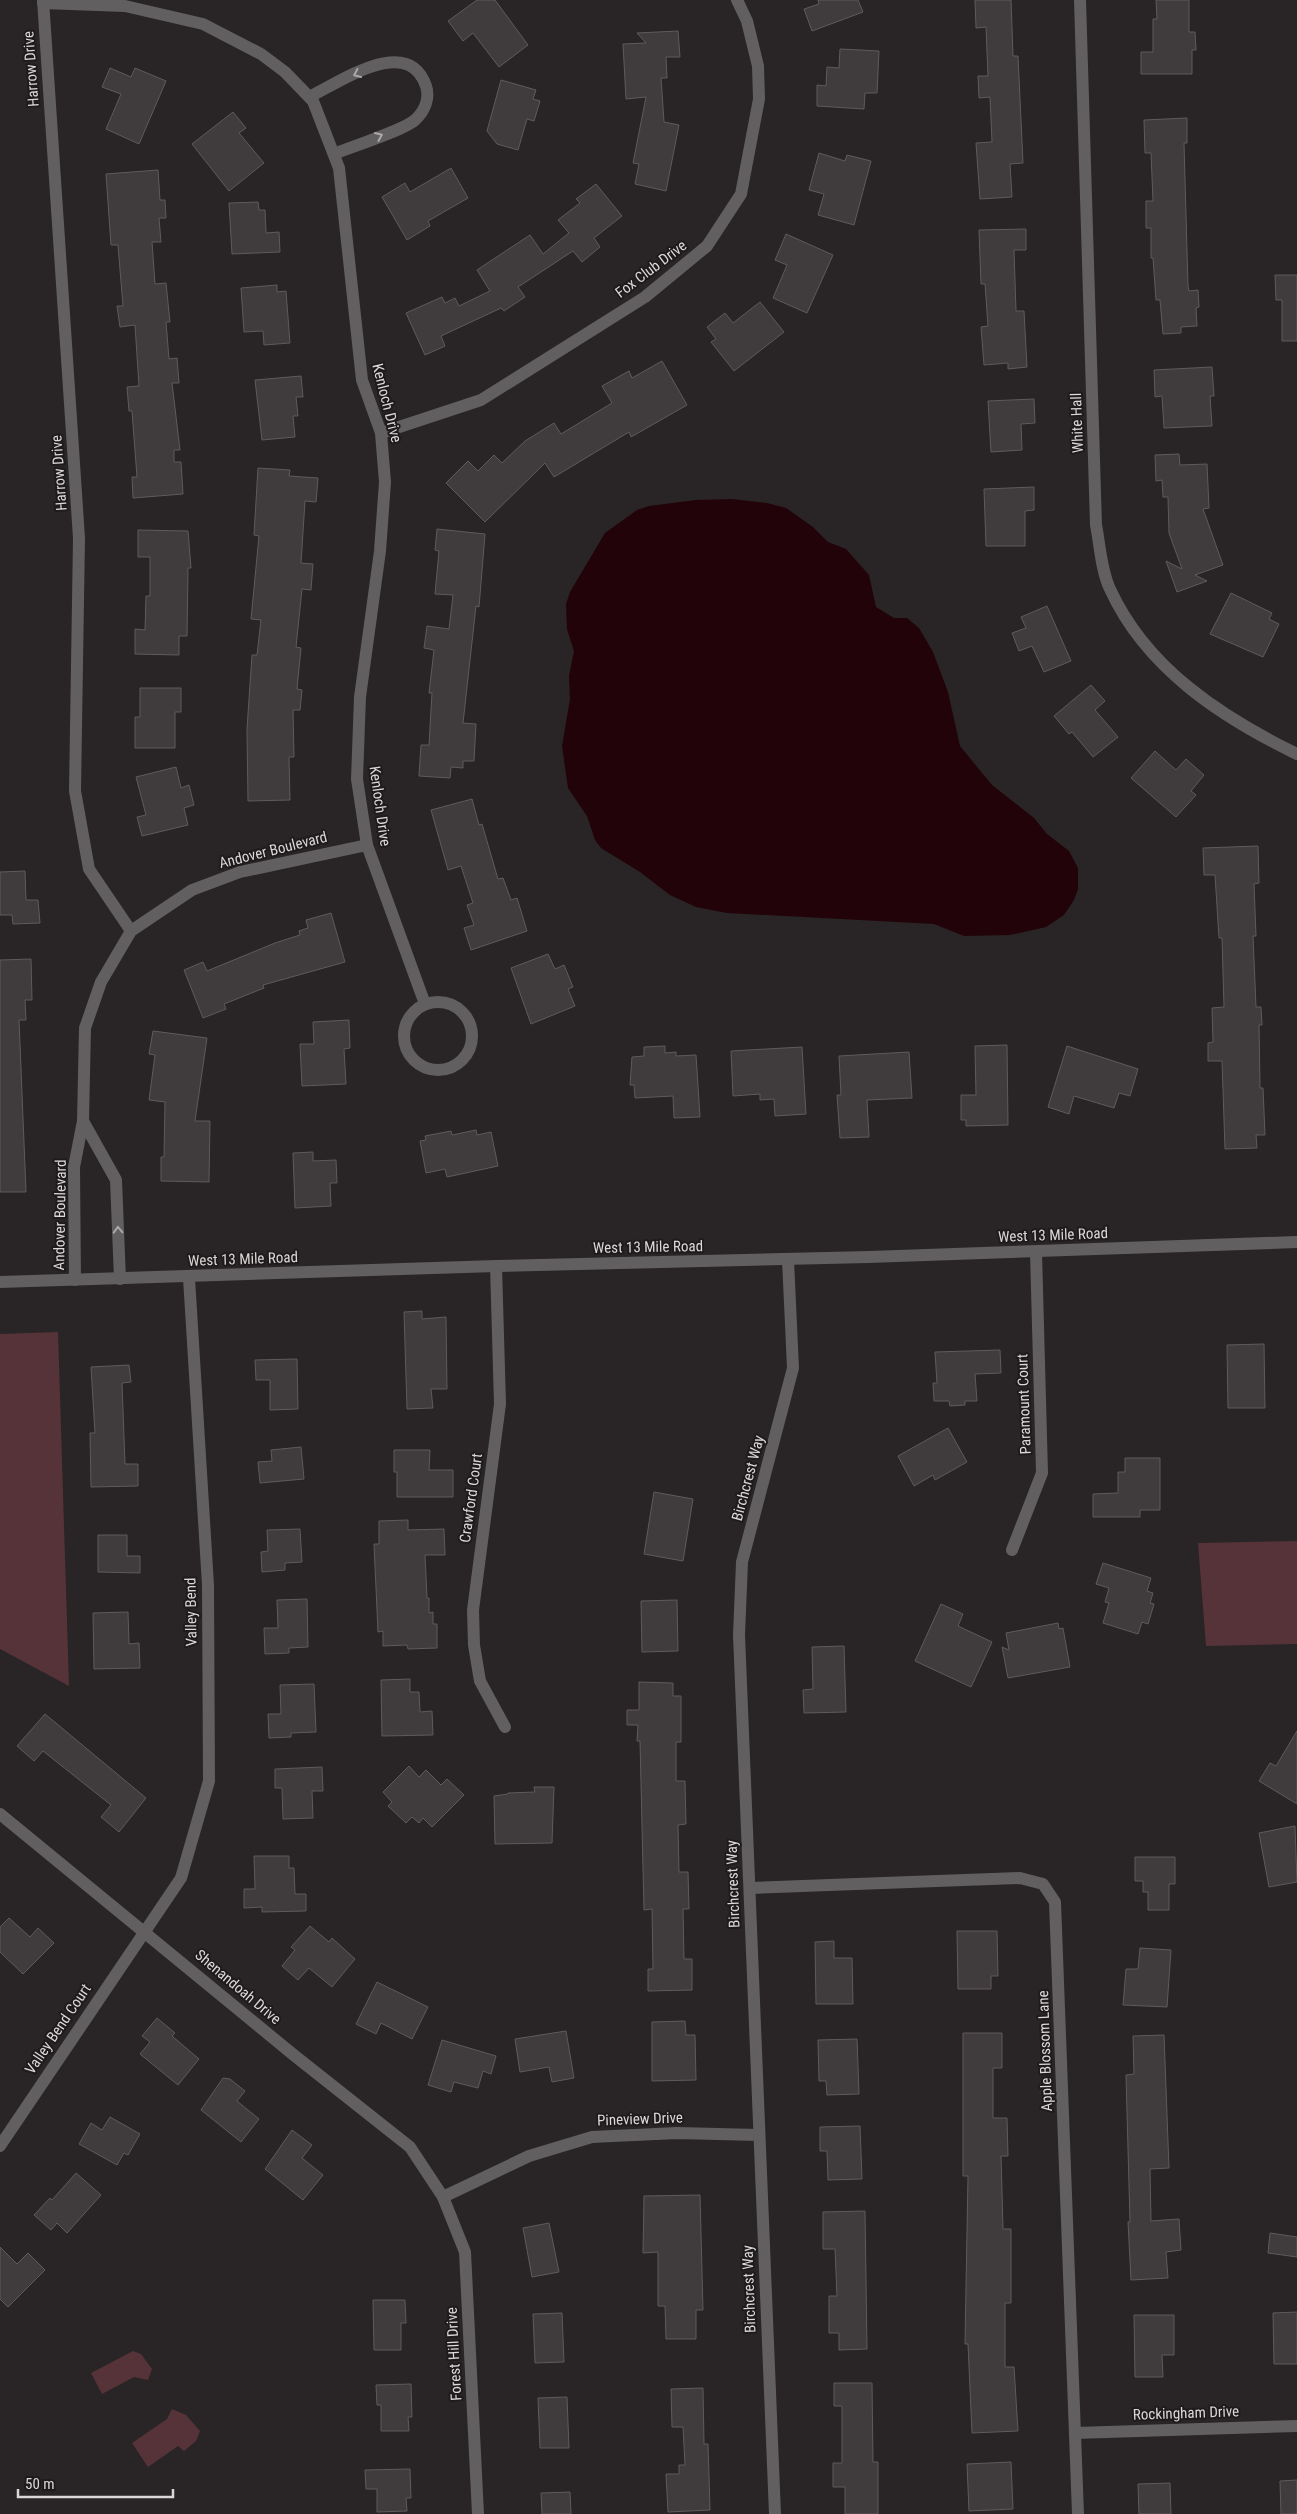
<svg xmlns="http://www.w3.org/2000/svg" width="1297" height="2514" font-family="'Roboto Condensed',sans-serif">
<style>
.green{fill:#563339}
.water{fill:#22030a}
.building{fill:#403b3c;stroke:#605b5b}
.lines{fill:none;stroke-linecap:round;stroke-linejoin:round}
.minor{stroke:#615f5f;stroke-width:12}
.tertiary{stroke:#615f5f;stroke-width:12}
.oneway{stroke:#aaa8a8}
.labels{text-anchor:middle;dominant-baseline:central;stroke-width:4;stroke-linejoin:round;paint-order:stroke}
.street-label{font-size:15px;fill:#dbd8d8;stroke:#1f1b1c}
</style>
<rect width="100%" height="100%" fill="#292425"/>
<g class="green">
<path d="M58 1332 69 1686 0 1649V1334Z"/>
<path d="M1297 1541V1644L1206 1646 1198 1543Z"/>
<path d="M133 2351 141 2354 152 2369 148 2380 134 2377 102 2394 91 2373Z"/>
<path d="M172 2409 186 2415 200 2431 196 2441 184 2451 178 2446 148 2467 132 2443 167 2419Z"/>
</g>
<path class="water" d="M732 499 767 503 786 508 813 527 828 542 846 549 869 575 876 607 894 618H907L919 628 933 652 948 692 960 746 992 785 1034 818 1047 834 1069 851 1078 868V889L1074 900 1064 915 1046 927 1010 935 964 936 934 924 727 913 696 907 670 895 640 872 601 848 595 840 587 816 568 788 562 746 570 699 569 676 574 651 567 629 566 604 570 592 605 533 637 510 649 506 696 500Z"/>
<g class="building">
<path d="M477 0H495L528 45 499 67 473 33 463 41 448 21Z"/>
<path d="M818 0H858L863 12 812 31 804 9 819 4Z"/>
<path d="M975 0H1011L1013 56H1018L1023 163 1010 164 1012 197 980 199 976 143 992 142 990 97 979 98 978 76H988L986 27 976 28Z"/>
<path d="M1156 0H1189V32H1195L1196 50H1192V74H1141V52H1153V19H1157Z"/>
<path d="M678 31 680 57H666L667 78H661L664 122 679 125 666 191 635 184 639 164 633 163 646 97 626 99 623 44 646 43 637 33Z"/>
<path d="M840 49 879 51 877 93H865L864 109 817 106V85L826 86 827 67 839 68Z"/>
<path d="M110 68 131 77 135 68 166 81 139 144 106 129 121 94 102 87Z"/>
<path d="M501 80 536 90 533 99 540 101 534 121 527 119 518 150 497 144 487 131Z"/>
<path d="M233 112 246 128 239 133 264 163 229 191 192 144Z"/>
<path d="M1187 118V143H1184L1188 286 1189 291 1198 290 1199 307 1196 308 1197 326 1181 327V333L1163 334 1160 300H1156L1153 258H1151V228H1146V201H1153L1151 153H1145L1144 120Z"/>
<path d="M819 153 845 161 847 155 871 161 854 225 818 215 824 194 809 190Z"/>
<path d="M451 168 468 198 428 221 430 226 407 240 382 197 405 183 410 192Z"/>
<path d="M158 170 160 200H165L166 218H159L161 242H152L155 284 166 283 170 322H166L169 359 177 358 179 383H172L180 450H174V462H181L183 494 133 498 132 477H137L132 411H129L127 387 139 386 135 325 120 327 117 306H123L118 245H111L106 174Z"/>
<path d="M596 184 622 216 594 238 600 247 582 262 573 251 518 287 525 297 504 311 501 308 441 336 445 346 425 355 406 313 442 297 445 303 455 298 459 306 490 291 477 270 530 235 543 254 569 233 558 220 580 203 576 199Z"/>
<path d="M258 202 259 210H265L266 233 279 232 280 252 232 254 229 203Z"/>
<path d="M1026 229V250H1014L1016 311H1024L1027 367 1008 369V363L984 365 981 327 988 326 985 284H981L979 230Z"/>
<path d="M786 234 833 255 807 313 773 298 787 265 775 260Z"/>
<path d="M1275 275H1297V341H1282V300H1276Z"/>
<path d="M277 285V292L286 291 290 343 264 345 263 331 244 332 241 288Z"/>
<path d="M760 302 784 332 734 371 711 342 716 339 707 327 725 313 733 323Z"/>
<path d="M662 361 687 405 631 437 629 432 554 477 545 463 485 522 446 483 468 461 478 471 494 455 502 463 525 441 554 423 561 434 612 403 602 386 629 371 632 378Z"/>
<path d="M1212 367 1214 396H1210L1212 426 1164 428 1162 396 1155 397 1154 370Z"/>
<path d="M301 376 303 397H296L298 416H293L295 437 262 440 255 380Z"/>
<path d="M1034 399 1035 423 1021 424 1022 450 991 452 988 401Z"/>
<path d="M1179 454 1180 465 1207 464 1209 508 1203 509 1223 565 1195 575 1207 581 1177 592 1166 561 1182 569 1169 533 1168 497H1163L1162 480 1156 481 1155 455Z"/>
<path d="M258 468 290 470 289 476 318 478 316 502 305 501 301 563 313 564 311 590 302 589 296 647 301 648 297 689 302 690 300 710H293L294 757H289L290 800 248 801 247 729 251 670 252 655H257L261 620 251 619 259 536 254 535Z"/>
<path d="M1034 487V510L1025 511V546H986L984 489Z"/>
<path d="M437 529 485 534 479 607 476 606 463 723 476 724 474 761H463V768L451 767 450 778 419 776 421 745H429L432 693H429L434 650 424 648 427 626 449 629 453 595 435 594 439 551 435 550Z"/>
<path d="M138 530 188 531 191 568H188L187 636H179V655L135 654V629L145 630 146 596H150V557H138Z"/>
<path d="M1231 593 1272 613 1269 619 1279 624 1263 657 1210 634Z"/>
<path d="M1047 606 1071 661 1044 672 1032 646 1019 651 1012 633 1026 628 1021 617Z"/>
<path d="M1091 685 1105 701 1095 710 1118 737 1093 757 1072 732 1069 734 1054 716Z"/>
<path d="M140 688H181V712H175V748H135V717H140Z"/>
<path d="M1155 751 1176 770 1186 759 1204 775 1191 791 1196 795 1176 817 1131 778Z"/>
<path d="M176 767 181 788 189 785 194 805 184 808 188 825 142 836 137 817 146 815 136 777Z"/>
<path d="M472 799 479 825 482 824 498 879 503 878 511 900 517 898 527 931 471 950 464 928 474 925 467 905 473 903 461 866 448 870 431 810Z"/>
<path d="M1258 846 1259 883 1254 884 1256 936H1253L1256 1007H1261L1262 1025H1259L1260 1088H1263L1265 1135H1256L1257 1148 1225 1149 1222 1061H1208V1043L1213 1042 1212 1008 1224 1007 1222 938H1219L1215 875H1204L1203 848Z"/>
<path d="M25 871 26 900H38L40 923 13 924 12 915H0V872Z"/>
<path d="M331 913 345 962 263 985 264 988 224 1004 226 1009 203 1018 184 970 203 962 207 971 275 943 300 935 299 931 308 928 306 920Z"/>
<path d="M548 954 555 969 564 965 573 987 568 989 575 1006 531 1024 511 968Z"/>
<path d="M31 959 32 1000H25L26 1020H19L26 1192H0V960Z"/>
<path d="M349 1020 350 1048 344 1049 346 1084 302 1086 300 1044H314L313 1022Z"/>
<path d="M153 1031 207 1038 195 1121H210L209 1182 161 1181V1157H164L165 1102 149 1100 155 1055 149 1054Z"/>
<path d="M1007 1045 1008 1125 966 1126V1120H961V1095H976L975 1046Z"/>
<path d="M665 1046V1053L676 1052V1056L696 1055 700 1117 674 1118 673 1096 635 1098 634 1085H630L632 1057 644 1056V1047Z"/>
<path d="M1067 1046 1138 1069 1130 1096 1119 1093 1114 1108 1074 1096 1069 1114 1048 1107Z"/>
<path d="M802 1047 806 1114 775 1116 774 1099 760 1100V1094L733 1096 731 1051Z"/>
<path d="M909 1052 912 1098 867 1100 869 1137 840 1138 837 1095H841L839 1056Z"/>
<path d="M476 1130 477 1135 491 1132 498 1166 447 1177 445 1169 426 1173 420 1141 426 1140 425 1136 451 1131 452 1135Z"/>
<path d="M313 1152V1161L336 1160 337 1183H330L331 1206 295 1208 293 1153Z"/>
<path d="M422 1311V1319L446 1317 447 1389H431L433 1408 407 1409 404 1312Z"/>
<path d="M1264 1344 1265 1408H1228L1227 1345Z"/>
<path d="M1000 1350 1001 1373 975 1374 977 1401H965V1405L950 1406 949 1401H934L933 1383H937L935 1352Z"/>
<path d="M297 1359 298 1409 270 1410V1380H256L255 1360Z"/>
<path d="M129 1365 131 1382 122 1383 125 1464H138V1486L91 1487 90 1433H95L91 1367Z"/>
<path d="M948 1428 967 1462 935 1480 933 1475 914 1486 898 1456Z"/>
<path d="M301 1447 304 1479 260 1483 258 1462 272 1461 271 1450Z"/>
<path d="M394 1450H430L429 1470H453V1497H397V1472H394Z"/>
<path d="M1125 1458H1160V1510H1140V1517H1093V1494L1118 1493V1472H1125Z"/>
<path d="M654 1492 693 1499 683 1561 644 1554Z"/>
<path d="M408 1520V1530L444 1529 445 1555H425L427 1598H429V1613L433 1612V1624H437V1648L408 1649 407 1645 383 1646V1631L378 1632 374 1544H379V1521Z"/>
<path d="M300 1529 302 1562 285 1563V1570L262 1572 261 1552 268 1551 267 1530Z"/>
<path d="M98 1535H127V1556H140V1573L98 1572Z"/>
<path d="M1103 1563 1151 1578 1147 1591 1153 1593 1150 1603 1154 1604 1148 1624 1142 1622 1138 1634 1103 1623 1109 1603 1105 1602 1109 1588 1096 1584Z"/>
<path d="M307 1599 308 1647 289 1648V1653L265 1654 264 1628H278L277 1600Z"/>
<path d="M677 1600 678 1651 642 1652 641 1601Z"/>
<path d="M941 1604 963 1614 958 1626 992 1642 971 1687 915 1661Z"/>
<path d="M128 1612 129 1644 139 1643 140 1668 94 1669 93 1613Z"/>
<path d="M1058 1623 1059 1629 1063 1628 1070 1667 1008 1678 1002 1647 1009 1650 1006 1633Z"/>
<path d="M844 1646 846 1712 804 1713 803 1690 813 1689 812 1647Z"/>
<path d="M410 1679V1692H419L420 1712 432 1711 433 1735 382 1736 381 1680Z"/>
<path d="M639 1682 673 1683V1696H681V1742H676V1781H685L686 1824 678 1825 679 1872H688L689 1909H683L684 1959H692V1990L648 1991V1969H653L652 1909 644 1910 640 1741H637L638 1725H627V1710H639Z"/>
<path d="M314 1684 316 1732 291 1733V1737L269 1738 268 1714H281L280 1685Z"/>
<path d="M45 1714 146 1798 119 1832 101 1817 111 1805 43 1751 34 1761 17 1746Z"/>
<path d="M1297 1731V1804L1259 1781 1270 1763 1276 1766Z"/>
<path d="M409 1766 419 1777 426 1770 441 1785 447 1779 464 1795 432 1827 423 1818 419 1823 412 1817 406 1823 388 1806 392 1802 383 1792Z"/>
<path d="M322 1767 323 1791H312L313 1818 283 1819 282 1788H275V1769Z"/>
<path d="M534 1787H554L552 1843 495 1844 494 1796 508 1794V1793L535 1792Z"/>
<path d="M1295 1826 1297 1882 1269 1887 1259 1833Z"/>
<path d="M254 1856H289V1868H294L295 1894H306V1911L262 1912V1907L244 1908V1889H255Z"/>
<path d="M1135 1857H1175V1884H1169V1910H1148V1892H1143V1881H1135Z"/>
<path d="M9 1918 30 1937 38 1928 54 1943 23 1974 0 1952V1927Z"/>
<path d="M310 1926 329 1942 332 1938 355 1959 332 1987 309 1968 298 1980 282 1966 295 1950 291 1947Z"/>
<path d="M957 1931H997L998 1976H991V1989H958Z"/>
<path d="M834 1941V1958H852L853 2004H816L815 1942Z"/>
<path d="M1140 1948 1171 1950 1167 2007 1123 2005 1126 1969H1138Z"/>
<path d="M377 1982 428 2007 412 2039 381 2023 376 2034 356 2024Z"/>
<path d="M157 2018 175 2033 172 2036 199 2059 178 2085 140 2054 150 2042 142 2036Z"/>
<path d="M685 2021 686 2035H695L696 2080 652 2081V2022Z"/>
<path d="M566 2031 574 2078 552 2082 549 2067 520 2072 515 2039Z"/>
<path d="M963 2033H1002V2068H993V2118H1007L1008 2156H1001L1003 2229H1011V2303H1005V2367H1014L1018 2431 972 2433 968 2344H965L968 2176H963Z"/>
<path d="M1164 2035 1169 2168 1150 2169 1151 2221 1179 2219 1181 2250 1166 2252 1168 2278 1131 2280 1128 2222H1130L1126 2075 1134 2074 1133 2036Z"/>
<path d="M857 2039 859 2094 827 2095 826 2081H819L818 2040Z"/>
<path d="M442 2040 496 2056 491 2074 483 2071 478 2088 454 2082 451 2092 428 2085Z"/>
<path d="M223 2078 230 2079 245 2091 237 2101 259 2119 241 2142 201 2110Z"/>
<path d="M110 2117 140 2134 128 2155 124 2153 117 2165 79 2144 91 2123 102 2130Z"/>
<path d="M860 2126 862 2179 828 2180 827 2151H820V2127Z"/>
<path d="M292 2130 312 2145 302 2158 323 2175 303 2200 265 2169Z"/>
<path d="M76 2173 101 2195 67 2233 57 2223 51 2230 34 2215 50 2198 52 2200Z"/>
<path d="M700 2195 703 2310H696V2339H666L665 2306H658V2252L643 2253 644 2196Z"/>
<path d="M865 2211 867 2349 839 2350V2333H829V2296H837L835 2249H823V2212Z"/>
<path d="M549 2223 559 2272 532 2277 523 2228Z"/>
<path d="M1270 2233 1297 2237V2257L1268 2253Z"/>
<path d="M0 2247 17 2264 28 2253 45 2270 8 2307 0 2299Z"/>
<path d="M373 2300H405L406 2323H401V2350H374Z"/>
<path d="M1297 2312V2364H1274L1273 2313Z"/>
<path d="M562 2313 564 2362 535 2363 533 2314Z"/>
<path d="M1134 2315H1174V2355H1162L1163 2377H1135Z"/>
<path d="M834 2383H872L873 2462H878V2514H845V2487H833V2463H842V2406H834Z"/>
<path d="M411 2384 412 2417H408L409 2431H381V2405H377L376 2385Z"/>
<path d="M703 2388 704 2444H708L710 2510 668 2512 666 2474H679V2465H685L683 2427H672L671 2389Z"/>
<path d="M567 2397 569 2448H540L538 2398Z"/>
<path d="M1011 2462 1013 2509 969 2511 967 2464Z"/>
<path d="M410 2469 411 2498H406L407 2511 377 2512V2489H366L365 2470Z"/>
<path d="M1297 2480V2514H1281L1280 2481Z"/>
<path d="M1170 2483 1171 2514H1139L1138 2484Z"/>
<path d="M570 2492 571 2514H542L541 2493Z"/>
</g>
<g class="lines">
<g class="minor">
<path d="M43 0 79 538 75 791 89 869 131 931"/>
<path d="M1080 0 1096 525C1100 545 1101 570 1110 589 1146 668 1221 717 1297 754"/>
<path d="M43 3 125 6 203 24 261 54 285 72 313 101 339 168 362 380 381 433 385 482 380 551 360 697 357 779 367 845 425 1004"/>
<path d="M309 97C342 81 408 34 426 86 430 98 425 111 415 120 404 130 351 147 334 154"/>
<path d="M381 433 481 400 645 297 707 246 741 194 759 99 758 66 747 21 737 0"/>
<circle cx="438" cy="1036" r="34"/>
<path d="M83 1121 116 1180 120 1279"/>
<path d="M496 1266 500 1404 473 1610 474 1645 480 1681 505 1727"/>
<path d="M75 1280 74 1167 83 1121 85 1028 101 982 131 931 192 890 240 872 367 845"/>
<path d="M1012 1550 1042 1473 1036 1252"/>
<path d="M0 1814 295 2056 410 2147 443 2197 465 2252 478 2514"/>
<path d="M750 1888 1020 1878 1043 1884 1055 1902 1078 2514"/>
<path d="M0 2146 181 1878 209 1781 208 1585 189 1278"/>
<path d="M443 2197 529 2156 592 2137 677 2133 759 2135"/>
<path d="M1075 2433 1297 2426"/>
<path d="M775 2514 739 1635 742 1562 793 1368 788 1260"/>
</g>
<path class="tertiary" d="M0 1282 496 1266 869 1257 1297 1242"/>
</g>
<defs><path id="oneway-chevron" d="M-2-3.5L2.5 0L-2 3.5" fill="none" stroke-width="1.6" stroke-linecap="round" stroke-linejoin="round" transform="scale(1.25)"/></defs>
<g class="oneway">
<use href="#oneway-chevron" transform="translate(357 74) rotate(155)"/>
<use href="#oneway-chevron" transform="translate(379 136) rotate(-23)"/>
<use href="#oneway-chevron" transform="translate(118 1230) rotate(-92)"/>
</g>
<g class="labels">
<g class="street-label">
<text transform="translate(31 69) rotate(-94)">Harrow Drive</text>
<text transform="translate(651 269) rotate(-37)">Fox Club Drive</text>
<text transform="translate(387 403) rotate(76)">Kenloch Drive</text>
<text transform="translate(1077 423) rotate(-92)">White Hall</text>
<text transform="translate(59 473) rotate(-94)">Harrow Drive</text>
<text transform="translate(380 806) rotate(82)">Kenloch Drive</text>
<text transform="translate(273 850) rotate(-14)">Andover Boulevard</text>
<text transform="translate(60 1215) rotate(-89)">Andover Boulevard</text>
<text transform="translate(1053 1235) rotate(-2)">West 13 Mile Road</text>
<text transform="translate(648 1247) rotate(-1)">West 13 Mile Road</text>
<text transform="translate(243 1259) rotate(-2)">West 13 Mile Road</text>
<text transform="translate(1024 1404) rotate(-92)">Paramount Court</text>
<text transform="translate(748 1478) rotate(-75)">Birchcrest Way</text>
<text transform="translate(471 1498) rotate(-82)">Crawford Court</text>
<text transform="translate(191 1612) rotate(-91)">Valley Bend</text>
<text transform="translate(733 1884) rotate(-92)">Birchcrest Way</text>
<text transform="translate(238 1987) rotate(40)">Shenandoah Drive</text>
<text transform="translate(58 2029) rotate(-56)">Valley Bend Court</text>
<text transform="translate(1045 2051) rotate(-92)">Apple Blossom Lane</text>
<text transform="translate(640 2119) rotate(-2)">Pineview Drive</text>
<text transform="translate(749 2289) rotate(-92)">Birchcrest Way</text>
<text transform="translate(454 2354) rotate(-93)">Forest Hill Drive</text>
<text transform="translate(1186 2413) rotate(-2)">Rockingham Drive</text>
</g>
</g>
<path d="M18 2489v8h155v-8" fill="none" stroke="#dbd8d8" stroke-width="2.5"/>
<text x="25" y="2489" font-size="15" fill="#dbd8d8" stroke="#1f1b1c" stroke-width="4" paint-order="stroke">50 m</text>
</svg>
